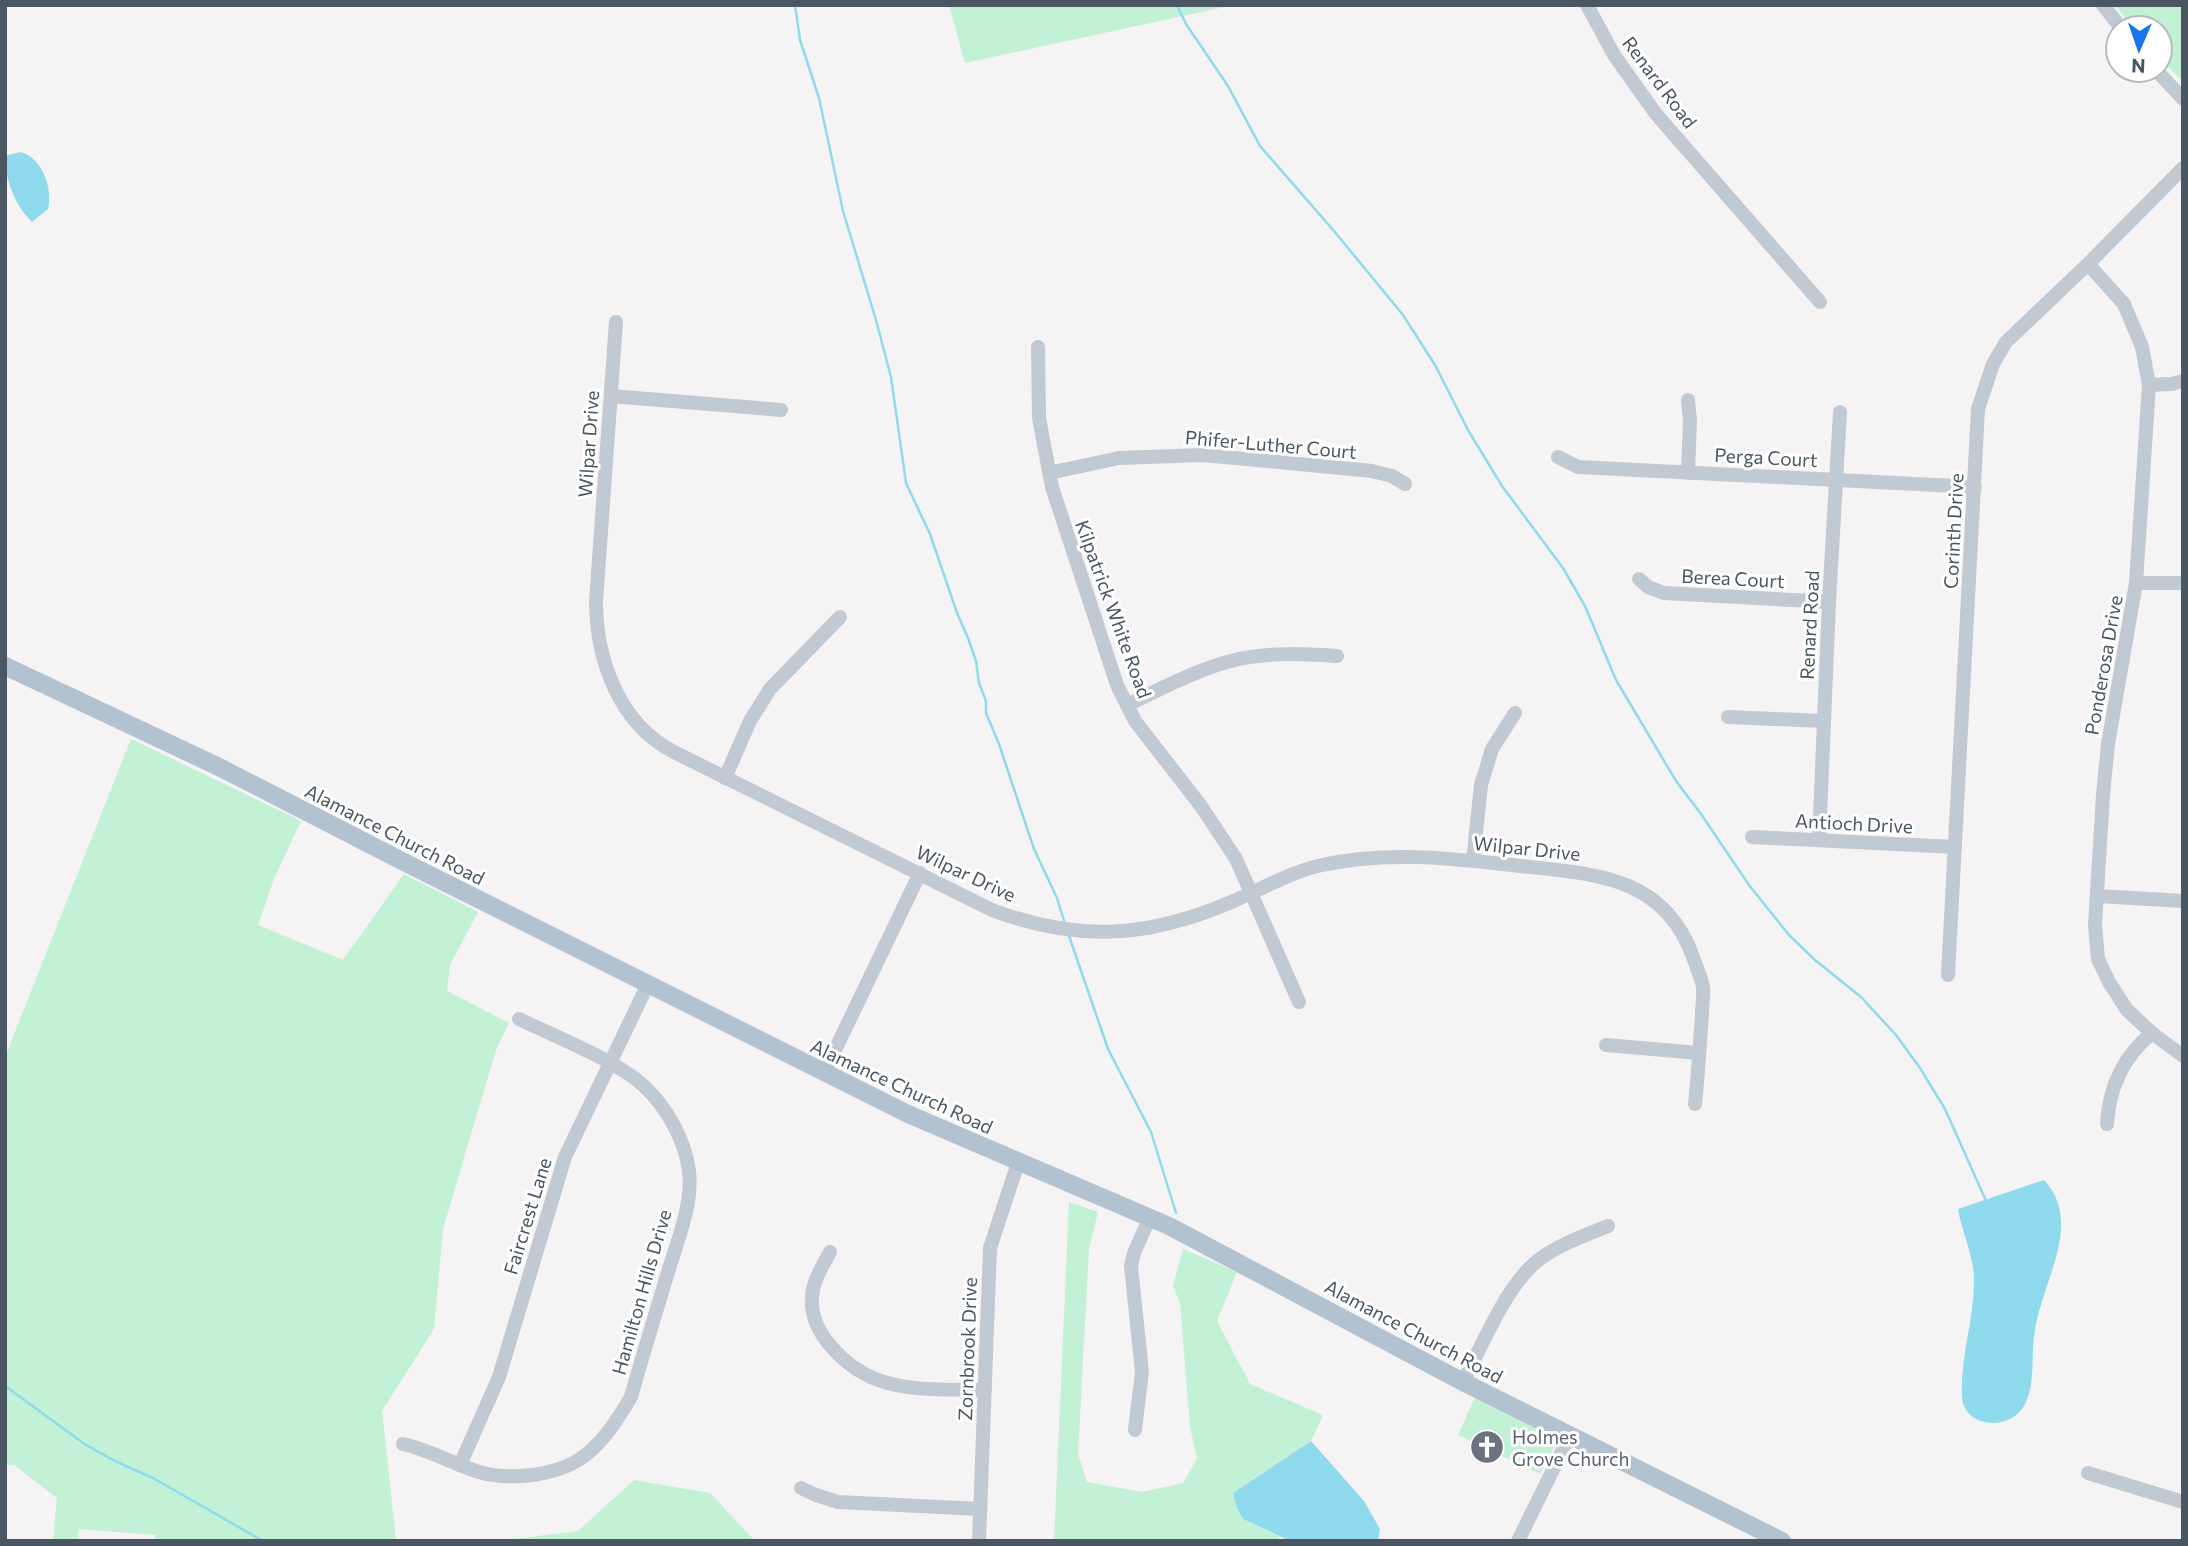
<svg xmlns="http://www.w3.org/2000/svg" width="2188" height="1546" font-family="Commissioner,sans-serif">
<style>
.green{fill:#c3f1d5}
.water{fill:#90daee}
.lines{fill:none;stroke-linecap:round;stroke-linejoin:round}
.stream{stroke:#90daee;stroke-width:2.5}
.minor{stroke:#c1cad2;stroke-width:14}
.major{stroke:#b3c2d1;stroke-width:18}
.labels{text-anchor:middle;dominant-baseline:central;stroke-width:6;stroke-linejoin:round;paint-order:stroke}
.street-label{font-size:19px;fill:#4a5661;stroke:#fff}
.worship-label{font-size:19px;fill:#5b616d;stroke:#fff;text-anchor:start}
</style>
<rect width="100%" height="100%" fill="#f5f3f3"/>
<g class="green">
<path d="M949 5H1234L965 63Z"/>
<path d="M2115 5H2183V82L2160 58V28H2133Z"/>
<path d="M131 739 301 821 274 879 258 925 343 960 404 874 478 912 450 965 447 991 509 1023 496 1050 443 1229 434 1329 382 1411 396 1539 498 1541 578 1531 634 1480 710 1493 755 1541H155V1535L79 1529 78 1541H53L57 1498 14 1465H5V1057Z"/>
<path d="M1069 1202 1098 1212 1089 1249 1078 1454 1087 1482 1142 1492 1183 1483 1197 1458 1190 1427 1180 1303 1173 1286 1183 1249 1237 1272 1217 1321 1250 1384 1323 1415 1311 1441 1233 1493 1243 1519 1280 1537 1277 1541H1054Z"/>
<path d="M1475 1397 1554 1436 1556 1443 1540 1474 1458 1435Z"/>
</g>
<g class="water">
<path d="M20 152C42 157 53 188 48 209L32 222C15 206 5 179 5 156Z"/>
<path d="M2044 1180C2057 1193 2062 1211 2061 1229 2059 1264 2038 1300 2034 1337 2031 1359 2036 1390 2022 1409 2006 1431 1964 1427 1962 1397 1960 1358 1974 1320 1974 1281 1974 1255 1962 1233 1958 1209Z"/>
<path d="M1311 1441 1364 1501 1380 1529 1378 1541H1290L1243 1519 1237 1508 1233 1493Z"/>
</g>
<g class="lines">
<g class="stream">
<path d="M795 5 800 40 819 98 843 211 876 320 891 377 906 483 930 534 957 613 968 638 976 661 979 683 986 701V713L999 744 1034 849 1057 898 1065 924"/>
<path d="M1177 5 1186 24 1228 86 1260 146 1334 231 1403 315 1435 365 1468 430 1502 486 1563 568 1585 606 1616 680 1676 781 1701 814 1749 885 1789 935 1815 960 1861 997 1896 1035 1920 1068 1945 1109 1987 1203"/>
<path d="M1068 933 1108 1049 1151 1132 1176 1213"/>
<path d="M5 1386 86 1445 115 1461 153 1478 263 1541"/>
</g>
<g class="minor">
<path d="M1587 5 1614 55 1656 114 1820 302"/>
<path d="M2103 5 2121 28"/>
<path d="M2156 70 2183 99"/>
<path d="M2088 264 2124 304 2142 347 2149 385 2136 583 2108 744 2103 795 2095 925 2098 959 2109 982 2127 1010 2152 1033 2183 1056"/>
<path d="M616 322 596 601C596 659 619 724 674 752L992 910C1077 942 1146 938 1229 903 1260 890 1290 872 1322 865 1385 851 1449 858 1512 865 1587 874 1663 872 1693 957 1696 966 1701 977 1703 987 1704 995 1702 1005 1702 1014 1700 1044 1698 1074 1695 1104"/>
<path d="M1038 347 1039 418 1052 487 1117 685 1135 721 1201 806 1236 859 1299 1002"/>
<path d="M2149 385 2171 384 2183 381"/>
<path d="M611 396 781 410"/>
<path d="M1688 400 1690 420 1688 473"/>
<path d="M1558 457 1578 467 1975 487"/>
<path d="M1049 473 1119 458 1203 455 1372 471 1392 476 1405 484"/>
<path d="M1639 579 1648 587 1664 593 1829 602"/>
<path d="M2136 583H2183"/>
<path d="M1127 705C1163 688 1199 668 1239 659 1271 652 1305 654 1337 656"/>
<path d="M1728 717 1824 721"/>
<path d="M725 778 750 721 770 689 840 617"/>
<path d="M1752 837 1955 847"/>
<path d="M1819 840 1829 602 1840 412"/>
<path d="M1473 861 1481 785 1492 749 1515 713"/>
<path d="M2098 896 2183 901"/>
<path d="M1948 975 1978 409 1993 364 2006 342 2088 264 2183 168"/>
<path d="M1606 1045 1699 1053"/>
<path d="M824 1073 920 873"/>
<path d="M2107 1124C2109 1087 2124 1056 2152 1033"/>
<path d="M830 1252C822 1267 813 1280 812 1297 809 1333 846 1368 878 1380 911 1392 951 1389 985 1390"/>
<path d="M1463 1382C1482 1346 1505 1288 1536 1262 1557 1245 1583 1236 1608 1226"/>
<path d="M1135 1430 1142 1372 1131 1266 1134 1253 1150 1217"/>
<path d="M403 1444C430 1450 453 1464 479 1472 512 1481 561 1476 588 1453 606 1438 619 1417 631 1397 643 1354 656 1312 669 1269 678 1239 693 1203 689 1171 685 1140 667 1108 645 1087 618 1061 554 1036 519 1019"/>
<path d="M460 1465 499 1377 565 1157 648 984"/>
<path d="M2088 1473 2183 1502"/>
<path d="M801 1488 816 1495 838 1502 980 1509"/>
<path d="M979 1541 990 1248 1018 1163"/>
<path d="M1518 1541 1570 1435"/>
</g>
<path class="major" d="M5 666 219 767 404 862 908 1114 1169 1226 1463 1382 1782 1541"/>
</g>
<defs>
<g id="church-disc" transform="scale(1.75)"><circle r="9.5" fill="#6b7280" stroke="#fff"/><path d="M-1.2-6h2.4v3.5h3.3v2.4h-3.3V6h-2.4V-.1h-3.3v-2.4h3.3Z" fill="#fff"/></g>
</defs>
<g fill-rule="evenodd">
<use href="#church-disc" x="1487" y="1447"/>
</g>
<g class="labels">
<g class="street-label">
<text transform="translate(1660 82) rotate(53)">Renard Road</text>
<text transform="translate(588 444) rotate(-86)">Wilpar Drive</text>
<text transform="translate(1271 444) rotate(5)">Phifer-Luther Court</text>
<text transform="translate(1766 457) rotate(3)">Perga Court</text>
<text transform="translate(1953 531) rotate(-87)">Corinth Drive</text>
<text transform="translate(1733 578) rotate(3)">Berea Court</text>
<text transform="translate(1114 609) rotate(70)">Kilpatrick White Road</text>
<text transform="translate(1809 625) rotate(-87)">Renard Road</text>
<text transform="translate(2103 665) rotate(-80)">Ponderosa Drive</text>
<text transform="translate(1854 823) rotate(3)">Antioch Drive</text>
<text transform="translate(395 834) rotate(27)">Alamance Church Road</text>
<text transform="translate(1527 848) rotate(6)">Wilpar Drive</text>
<text transform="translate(966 873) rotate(25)">Wilpar Drive</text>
<text transform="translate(902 1086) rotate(25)">Alamance Church Road</text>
<text transform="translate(527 1216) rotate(-73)">Faircrest Lane</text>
<text transform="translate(641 1292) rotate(-74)">Hamilton Hills Drive</text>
<text transform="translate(1414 1331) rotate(28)">Alamance Church Road</text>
<text transform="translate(967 1349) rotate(-88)">Zornbrook Drive</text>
</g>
<g class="worship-label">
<text x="1512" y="1436">Holmes<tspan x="1512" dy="22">Grove Church</tspan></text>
</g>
</g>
<rect width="2188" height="1546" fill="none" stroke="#4a5661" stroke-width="14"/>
<g transform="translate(2139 49) rotate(182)"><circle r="33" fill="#ffffff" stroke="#b7bbc0" stroke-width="2"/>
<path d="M0-5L12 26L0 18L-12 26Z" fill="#1a73e8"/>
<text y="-10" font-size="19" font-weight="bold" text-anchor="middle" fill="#4a5661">N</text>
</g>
</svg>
